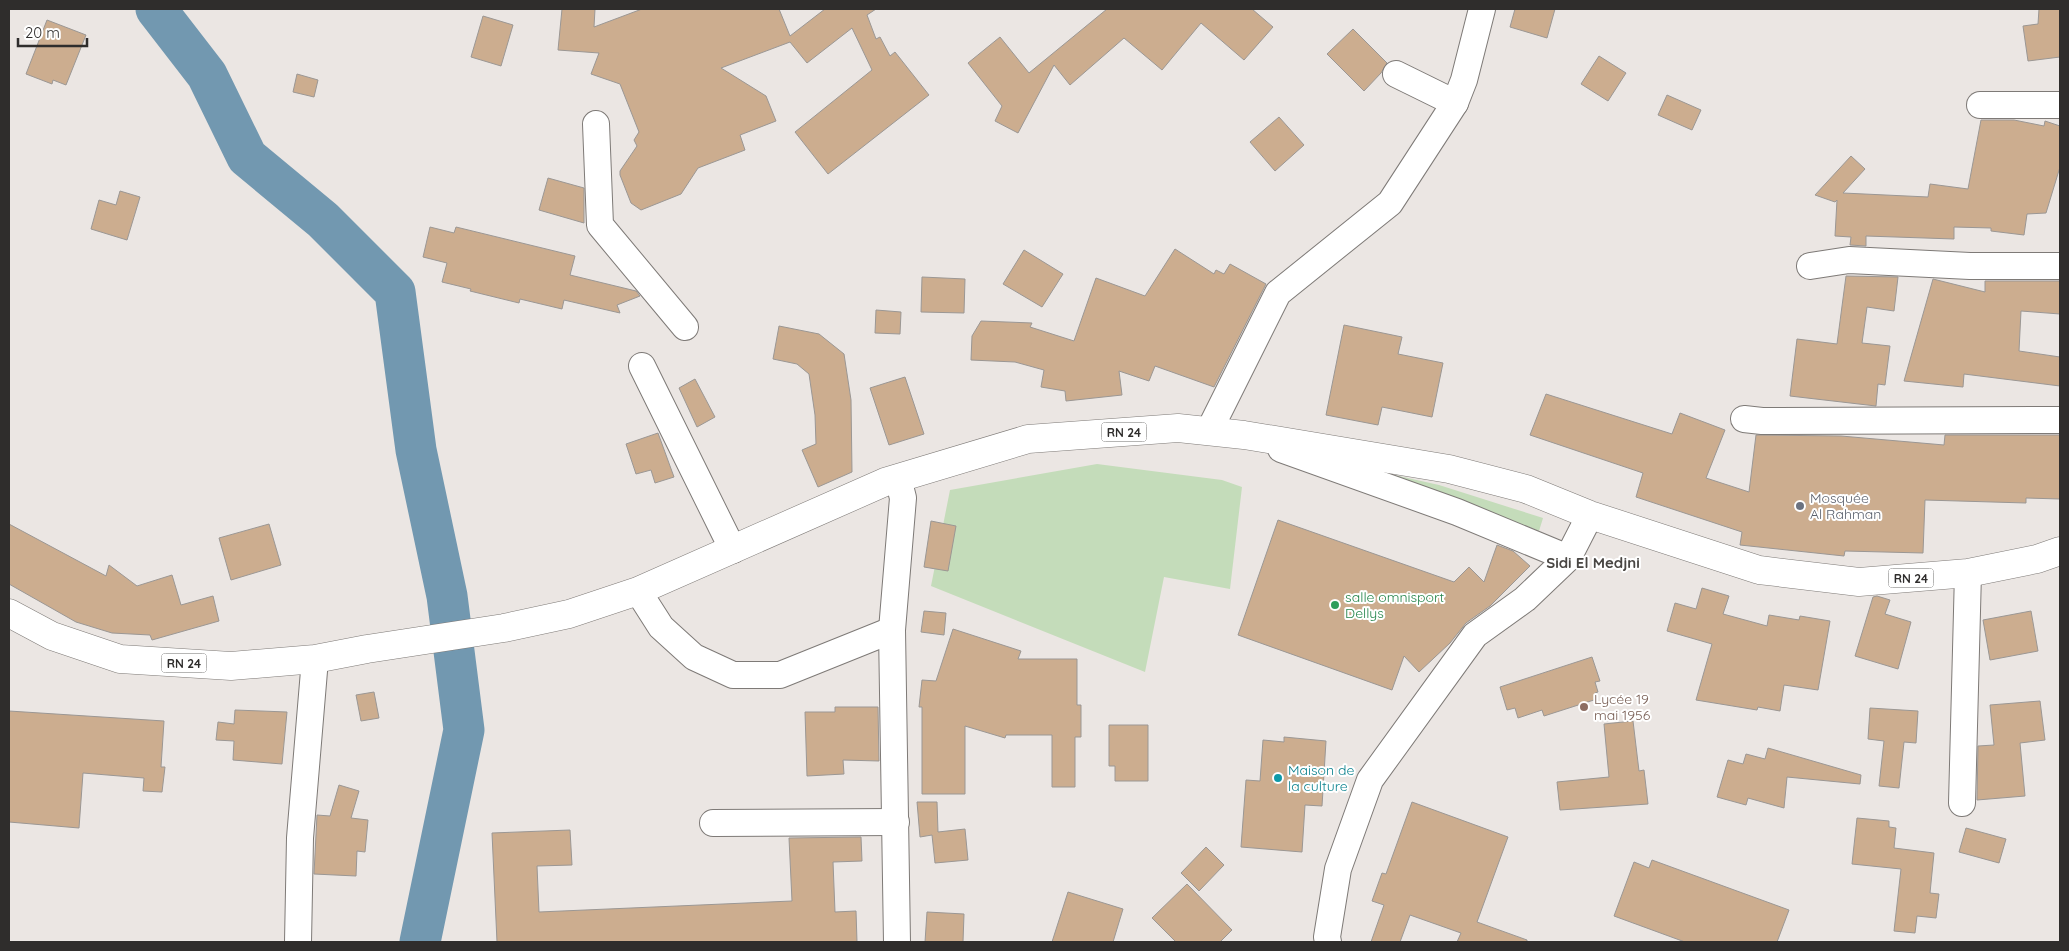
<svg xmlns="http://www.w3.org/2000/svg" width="2069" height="951" font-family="Quicksand,sans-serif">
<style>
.green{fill:#c4dcba}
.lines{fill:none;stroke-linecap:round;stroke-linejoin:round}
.river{stroke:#7298b0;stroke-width:41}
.building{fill:#ccad8f;stroke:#9b9794}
.minor-casing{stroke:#7e7a77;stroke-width:28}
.major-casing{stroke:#7e7a77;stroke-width:29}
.minor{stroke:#fff;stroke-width:26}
.major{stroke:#fff;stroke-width:28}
.worship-dot{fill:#6b7280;stroke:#fff;stroke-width:2}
.leisure-dot{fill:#2e9e5b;stroke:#fff;stroke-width:2}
.education-dot{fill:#8d6e63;stroke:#fff;stroke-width:2}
.culture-dot{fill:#0f9aa8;stroke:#fff;stroke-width:2}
.labels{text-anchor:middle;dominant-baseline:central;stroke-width:4;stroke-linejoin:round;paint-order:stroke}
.shield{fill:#fff;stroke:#6d6c6b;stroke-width:1}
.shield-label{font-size:12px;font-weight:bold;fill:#2f2d2c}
.worship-label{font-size:14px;fill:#5b616d;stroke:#fff;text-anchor:start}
.leisure-label{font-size:14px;fill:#27864d;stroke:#fff;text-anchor:start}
.education-label{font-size:14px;fill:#785e54;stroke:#fff;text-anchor:start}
.culture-label{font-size:14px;fill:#0d838f;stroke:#fff;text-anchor:start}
.neighbourhood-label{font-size:15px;font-weight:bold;fill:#494643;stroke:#fff}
</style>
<rect width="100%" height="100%" fill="#ebe6e3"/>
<g class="green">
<path d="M1097 464 1222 480 1242 487 1230 589 1164 577 1145 672 931 586 950 490Z"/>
<path d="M1381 472 1439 485 1543 518 1539 531 1435 490Z"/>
</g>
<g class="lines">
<path class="river" d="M156 9 207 75 247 157 323 220 395 292 416 450 447 596 464 730 420 942"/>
</g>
<g class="building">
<path d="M562 9H595L594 27 642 9H779L790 36 825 9H876L867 15 876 39 880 37 890 56 895 52 929 95 828 174 795 132 872 70 852 28 807 63 790 42 721 68 766 96 776 121 740 135 745 150 698 168 681 194 641 210 631 203 620 175V171L637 146 634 140 639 132 620 84 591 74 599 53 558 50Z"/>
<path d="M1107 9H1252L1273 27 1244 60 1201 23 1162 70 1124 38 1070 85 1054 65 1018 133 995 121 1002 106 968 63 1000 37 1029 73Z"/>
<path d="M1515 9H1555L1547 38 1510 27Z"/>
<path d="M2039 9H2060V57L2028 61 2023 26 2038 24Z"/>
<path d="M483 16 513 25 501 66 471 57Z"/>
<path d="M47 20 86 35 66 85 53 80 52 84 26 74Z"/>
<path d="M1353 29 1387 63 1381 73 1364 91 1327 54Z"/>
<path d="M1599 56 1626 73 1608 101 1581 84Z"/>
<path d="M297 74 318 80 314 97 293 92Z"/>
<path d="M1667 95 1701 110 1692 130 1658 115Z"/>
<path d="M1279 117 1304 145 1275 171 1250 142Z"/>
<path d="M1981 120H2014L2044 126 2045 121 2060 126V167L2046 213 2027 214 2024 235 1991 231V228L1954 227V239L1866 236V246L1850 245 1851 237 1835 236 1837 200 1835 202 1815 195 1851 156 1865 169 1843 193 1928 197 1930 184 1968 189Z"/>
<path d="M548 178 584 188V223L539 210Z"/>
<path d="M120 191 140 197 127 240 91 229 99 200 116 205Z"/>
<path d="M430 227 454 233 456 227 575 256 570 275 636 291 640 296 617 305 620 313 564 300 562 309 520 299 519 303 470 291 471 289 442 282 447 263 423 257Z"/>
<path d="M1175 249 1214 274 1216 270 1224 274 1230 264 1266 284 1214 387 1155 366 1149 381 1119 371 1122 395 1066 401 1065 391 1041 387 1044 370 1015 362 971 360 972 336 981 321 1032 323 1030 327 1074 341 1096 278 1145 296Z"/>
<path d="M1024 250 1063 274 1042 307 1003 284Z"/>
<path d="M1846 276 1898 277 1894 311 1867 307 1862 343 1890 346 1885 385 1878 384 1876 406 1790 396 1797 339 1837 344Z"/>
<path d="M922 277 965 279 964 313 921 312Z"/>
<path d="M1933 279 1985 292V281H2060V314L2021 311 2019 351 2060 357V386L1964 374 1963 387 1904 381Z"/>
<path d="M876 310 901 312 900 334 875 333Z"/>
<path d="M1344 325 1402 337 1398 354 1443 363 1432 417 1382 407 1378 425 1326 415Z"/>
<path d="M779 326 819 334 844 354 851 400 852 472 818 487 802 450 816 444 815 415 809 374 797 364 773 359Z"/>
<path d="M905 377 924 434 889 445 870 388Z"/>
<path d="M695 379 715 417 697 427 679 388Z"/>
<path d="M1546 394 1672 434 1680 413 1725 430 1706 478 1749 492 1756 435 1841 436 1944 445 1945 435H2060V499L2026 498V503L1925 500 1923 553 1845 551 1844 556 1740 545 1742 532 1636 497 1643 473 1530 435Z"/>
<path d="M658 433 674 477 655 483 651 470 636 474 626 444Z"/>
<path d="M1278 520 1454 582 1469 567 1484 582 1497 545 1513 551 1530 566 1490 606 1466 623 1450 643 1419 672 1404 656 1392 690 1238 635Z"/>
<path d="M931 521 956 526 948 571 924 567Z"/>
<path d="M9 524 106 576 109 565 137 586 172 575 181 605 213 596 219 621 152 640 150 635 112 633 76 622 9 584Z"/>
<path d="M269 524 281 565 231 580 219 538Z"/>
<path d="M1702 588 1729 596 1723 614 1767 626 1769 615 1799 620 1800 616 1830 621 1818 690 1784 685 1780 711 1758 707 1757 710 1696 700 1712 644 1667 631 1675 603 1696 609Z"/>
<path d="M1877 596 1890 600 1885 614 1911 622 1898 669 1855 656 1873 597Z"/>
<path d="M924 611 946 613 944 635 921 632Z"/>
<path d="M2031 611 2038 651 1990 660 1983 620Z"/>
<path d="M953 629 1021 651 1018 659H1077V705H1081V737H1075V787H1052V735H1006L1005 738 965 726V794H922V707H919L922 680 936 681Z"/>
<path d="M1592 657 1600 681 1595 682 1598 692 1595 693 1597 699 1544 716 1542 710 1518 718 1515 708 1507 710 1500 687Z"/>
<path d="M374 692 379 718 361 721 356 695Z"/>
<path d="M2040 701 2045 740 2020 743 2025 796 1977 800 1978 746 1994 745 1990 705Z"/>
<path d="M835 707H878L879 761 843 760 844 774 807 776 805 712H835Z"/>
<path d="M1870 708 1918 711 1916 743 1904 742 1899 788 1879 786 1884 741 1868 739Z"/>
<path d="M235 710 287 712 282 764 233 760 234 741 216 740 218 722 234 724Z"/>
<path d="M9 711 164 721 161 767H165L162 792 143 791 144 778 83 773 79 828 9 822Z"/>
<path d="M1633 721 1639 771 1644 770 1648 804 1560 810 1557 782 1609 777 1604 724Z"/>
<path d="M1109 725H1148V781H1115V766H1109Z"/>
<path d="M1284 737 1326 741 1322 806 1305 805 1302 852 1241 847 1246 780 1260 781 1263 740 1284 742Z"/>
<path d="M1768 748 1861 775 1860 784 1787 777 1784 808 1748 798 1746 805 1717 797 1728 760 1743 764 1746 754 1765 759Z"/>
<path d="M339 785 359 791 351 818 368 820 365 852 357 851 356 876 314 874 317 815 330 816Z"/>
<path d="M917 802H937L938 832 965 829 968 860 935 863 932 835 920 837Z"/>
<path d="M1412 802 1508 837 1477 922 1527 940V942H1457L1461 933 1410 915 1400 942H1371L1384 905 1372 901 1382 873 1386 874Z"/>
<path d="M1857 818 1889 821V827L1896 828 1894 848 1934 853 1930 893 1939 894 1936 918 1917 916 1915 933 1894 931 1901 869 1852 864Z"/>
<path d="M1966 828 2006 839 1999 863 1959 852Z"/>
<path d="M570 830 572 865 537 866 539 912 792 901 789 838 861 837 862 861 833 862 835 912 856 911 857 942H497L492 833Z"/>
<path d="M1206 847 1224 865 1199 891 1181 873Z"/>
<path d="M1652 860 1789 910 1777 942H1685L1614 916 1634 862 1649 868Z"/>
<path d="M1187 884 1232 930 1220 942H1176L1152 918Z"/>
<path d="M1068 892 1123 909 1113 942H1052Z"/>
<path d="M927 912 964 914 963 942H925Z"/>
</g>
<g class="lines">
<g class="minor-casing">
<g id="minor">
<path d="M1396 74 1455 103"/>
<path d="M1980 105H2060"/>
<path d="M596 124 600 225 685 327"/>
<path d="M1810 266 1849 260 1970 266H2060"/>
<path d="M642 366 733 550"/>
<path d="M1744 419 1762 421 2060 420"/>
<path d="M1209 431 1278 293 1390 203 1455 103 1464 80 1482 9"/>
<path d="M1281 449 1457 512 1568 558"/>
<path d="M638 591 661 627 694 657 733 675H780L892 630"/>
<path d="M1962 803 1968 573"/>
<path d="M713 823 896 822"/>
<path d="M298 942 300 838 315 659"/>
<path d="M897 942 892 630 903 498 898 478"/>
<path d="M1328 942 1327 937 1338 869 1370 780 1475 635 1525 599 1568 558 1590 515"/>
</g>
</g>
<g class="major-casing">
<path id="major" d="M9 613 52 636 120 659 231 666 315 659 367 649 504 628 569 614 638 591 885 482 1028 439 1178 428 1244 435 1449 469 1526 489 1590 515 1759 570 1859 582 1968 573 2037 559 2060 551"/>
</g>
<use href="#minor" class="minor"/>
<use href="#major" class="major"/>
</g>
<circle class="worship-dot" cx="1800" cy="506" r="5"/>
<circle class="leisure-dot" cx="1335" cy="605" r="5"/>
<circle class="education-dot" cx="1584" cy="707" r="5"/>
<circle class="culture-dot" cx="1278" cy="778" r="5"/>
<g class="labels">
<g class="shield">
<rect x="1101.5" y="422.5" width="45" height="19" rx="4"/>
<rect x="1888.5" y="568.5" width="45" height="19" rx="4"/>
<rect x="161.5" y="653.5" width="45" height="19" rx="4"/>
</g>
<g class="shield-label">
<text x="1124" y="432">RN 24</text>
<text x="1911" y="578">RN 24</text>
<text x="184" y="663">RN 24</text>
</g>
<g class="worship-label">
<text x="1810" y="498">Mosquée<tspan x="1810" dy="16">Al Rahman</tspan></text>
</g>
<g class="leisure-label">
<text x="1345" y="597">salle omnisport<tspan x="1345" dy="16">Dellys</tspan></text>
</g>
<g class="education-label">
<text x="1594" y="699">Lycée 19<tspan x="1594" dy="16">mai 1956</tspan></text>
</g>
<g class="culture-label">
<text x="1288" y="770">Maison de<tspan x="1288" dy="16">la culture</tspan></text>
</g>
<g class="neighbourhood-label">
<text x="1593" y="562">Sidi El Medjni</text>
</g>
</g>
<rect width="2069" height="951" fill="none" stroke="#2f2d2c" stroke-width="20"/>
<path d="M18 38v8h69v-8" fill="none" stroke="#2f2d2c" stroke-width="2.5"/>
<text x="25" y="38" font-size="15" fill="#2f2d2c" stroke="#ffffff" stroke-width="4" paint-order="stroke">20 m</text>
</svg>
